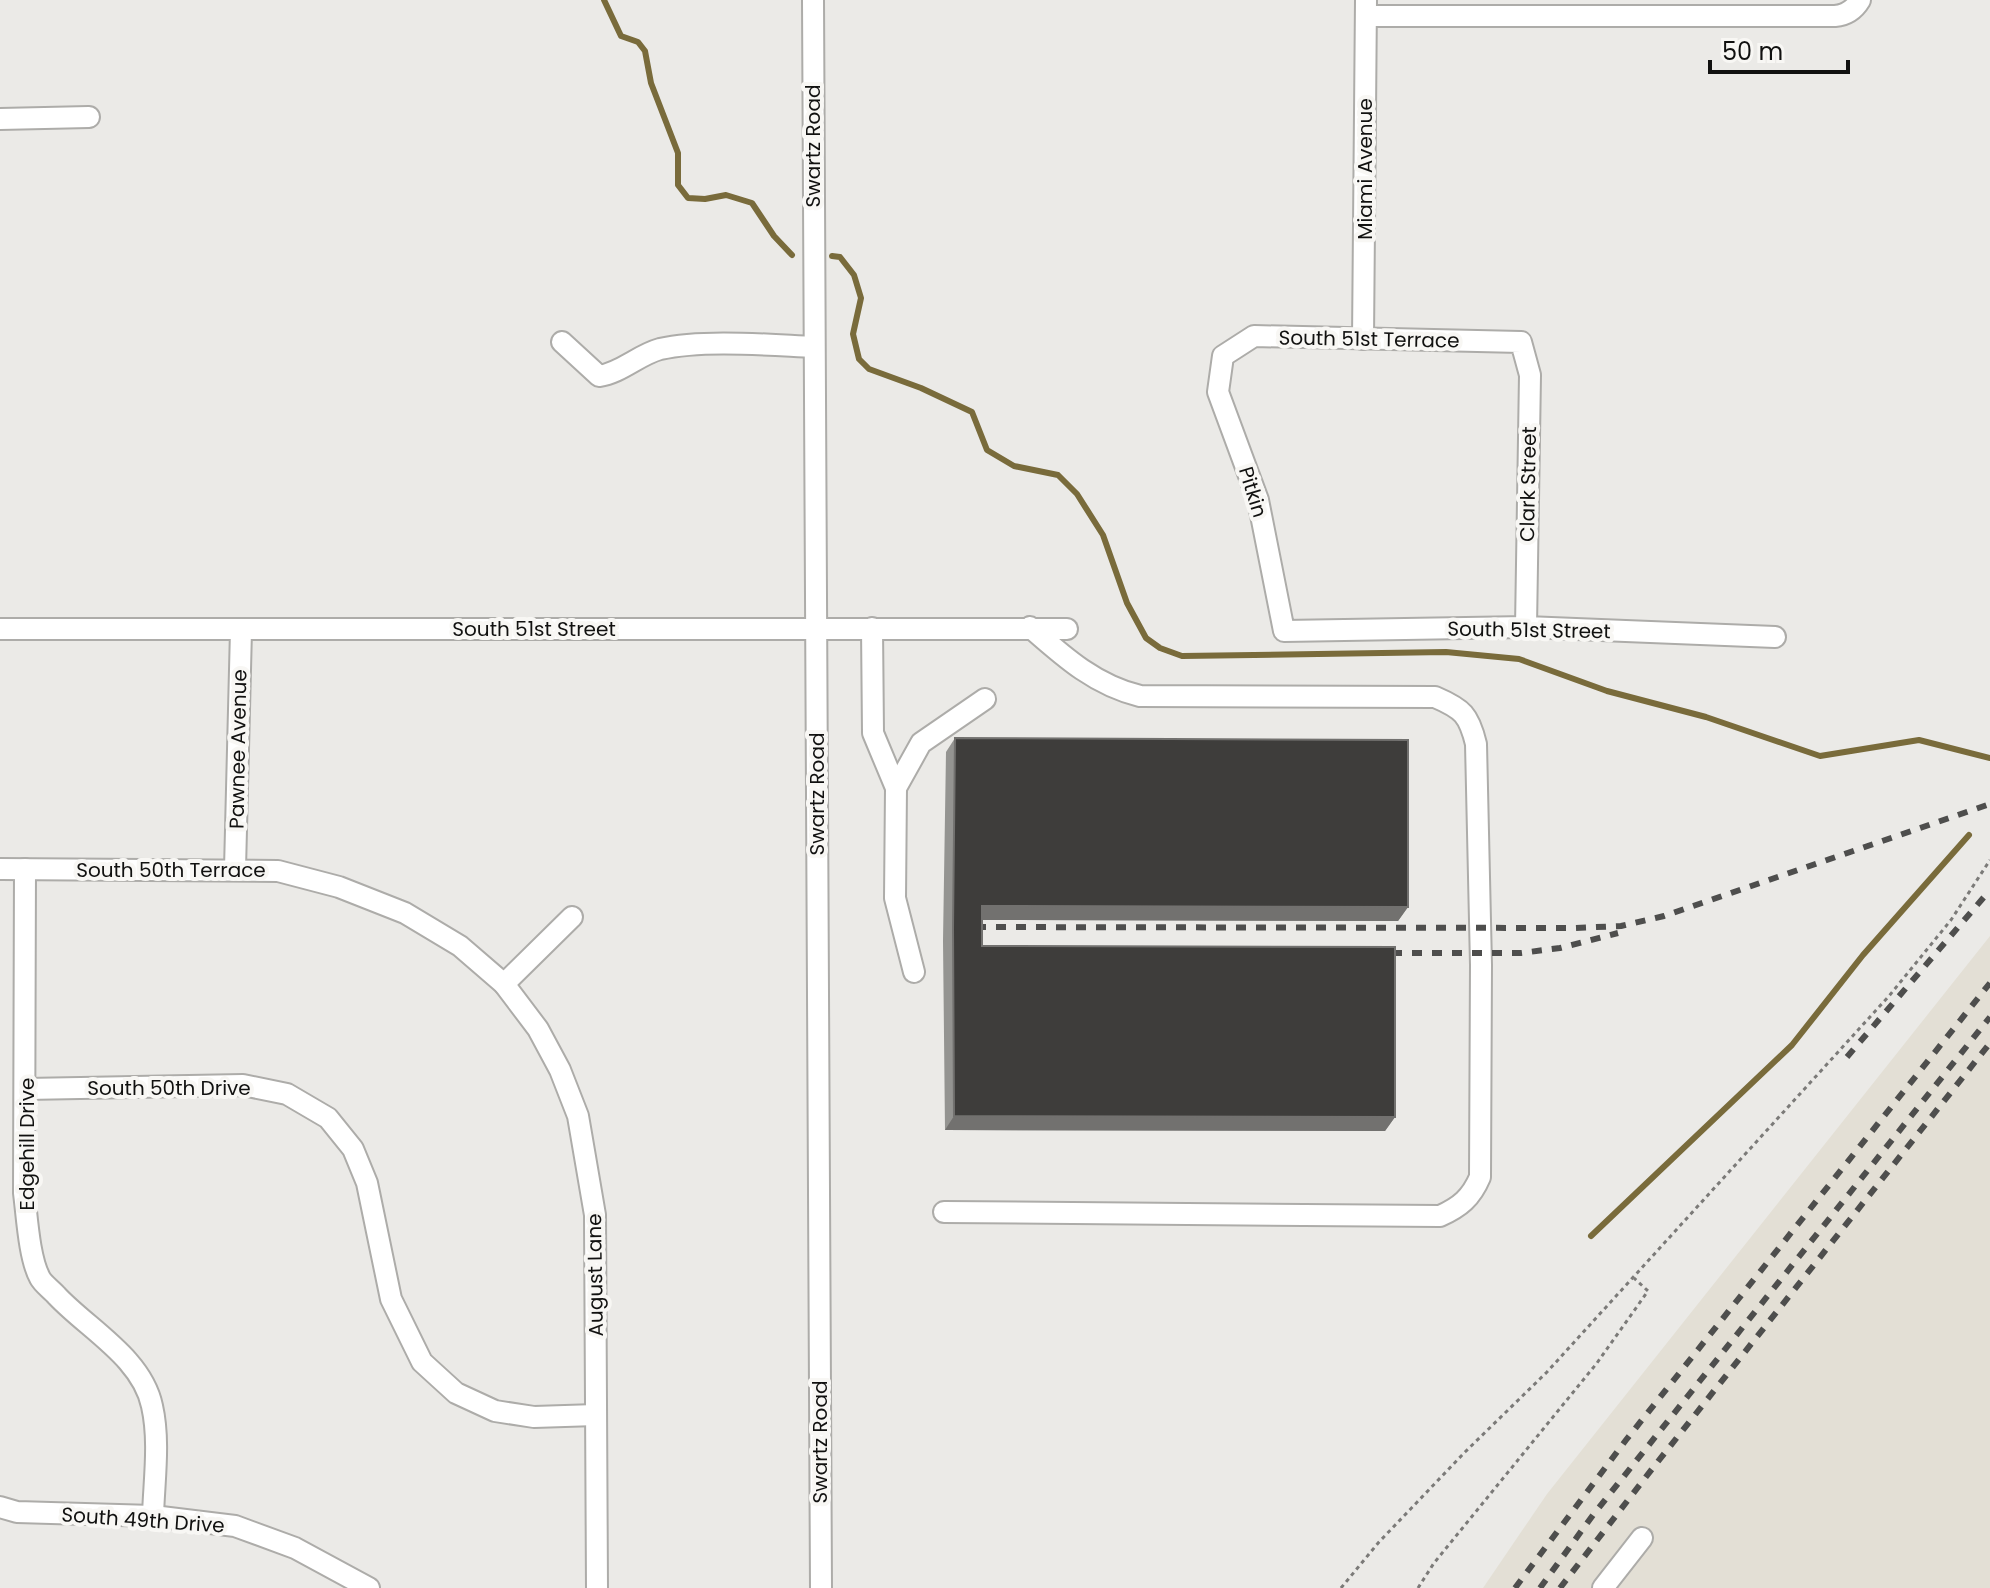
<svg xmlns="http://www.w3.org/2000/svg" width="1990" height="1588" font-family="Poppins,sans-serif">
<style>
.built{fill:#e3dfd5}
.lines{fill:none;stroke-linecap:round;stroke-linejoin:round}
.stream{stroke:#796b3b;stroke-width:6}
.minor-casing{stroke:#adaca9;stroke-width:24}
.path{stroke:#7b7a78;stroke-width:3;stroke-dasharray:4 4;stroke-linecap:butt}
.minor{stroke:#fff;stroke-width:20}
.rail{stroke:#4e4e4d;stroke-width:6;stroke-dasharray:10 10;stroke-linecap:butt}
.wall{fill:#949491}
.shaded-wall{fill:#72716f}
.building{fill:#3e3d3b;stroke:#72716f;stroke-width:2}
.labels{text-anchor:middle;dominant-baseline:central;stroke-width:8;stroke-linejoin:round;paint-order:stroke}
.street-label{font-size:20px;fill:#111110;stroke:#f8f7f4}
</style>
<rect width="100%" height="100%" fill="#ebeae7"/>
<path class="built" d="M1990 936V1588H1483L1547 1494Z"/>
<g class="lines">
<g class="stream">
<path d="M604 0 621 36 638 42 645 51 651 83 678 153V185L688 198 705 199 726 195 752 203 774 236 792 255"/>
<path d="M832 256 840 257 854 275 861 298 853 334 859 359 869 369 921 388 972 412 987 450 1014 466 1058 475 1077 494 1103 535 1127 603 1146 638 1160 648 1182 656 1446 652 1519 659 1607 691 1706 717 1820 756 1919 740 1990 758"/>
<path d="M1591 1236 1792 1045 1863 955 1969 835"/>
</g>
<g class="minor-casing">
<g id="minor">
<path d="M813 0 821 1588"/>
<path d="M1366 16H1835C1846 15 1854 10 1860 0"/>
<path d="M0 119 89 117"/>
<path d="M1363 339 1366 0"/>
<path d="M562 342 599 376C621 373 638 355 660 349 704 339 769 345 814 347"/>
<path d="M1526 627 1530 375 1521 342 1254 336 1223 356 1218 392 1258 500 1284 631 1526 627 1775 637"/>
<path d="M872 628 873 733 896 788 895 898 914 972"/>
<path d="M0 629H1067"/>
<path d="M896 788 921 743 985 699"/>
<path d="M0 869 278 871 339 887 405 913 460 946 504 984 538 1029 560 1070 578 1116 595 1215 597 1588"/>
<path d="M25 869 24 1193C27 1216 29 1258 40 1278 43 1284 52 1290 57 1296 88 1329 142 1358 152 1406 160 1441 154 1481 153 1516"/>
<path d="M235 869 241 630"/>
<path d="M504 984 572 917"/>
<path d="M26 1089 243 1085 287 1094 328 1118 353 1149 367 1183 391 1299 422 1362 456 1393 495 1411 534 1417 596 1415"/>
<path d="M944 1212 1440 1216C1460 1207 1471 1198 1480 1177L1481 965 1476 744C1469 715 1463 709 1435 697L1140 696C1095 685 1064 657 1030 627"/>
<path d="M0 1507 17 1512 153 1516 235 1526 295 1548 369 1588"/>
<path d="M1603 1588 1642 1538"/>
</g>
</g>
<g class="path">
<path d="M1341 1588 1379 1542 1465 1452 1547 1372 1889 996 1951 920 1990 860"/>
<path d="M1418 1588 1434 1563 1597 1363 1648 1291 1634 1278"/>
</g>
<use href="#minor" class="minor"/>
<g class="rail">
<path d="M976 927 1574 928 1621 926 1664 916 1990 804"/>
<path d="M1372 953H1521L1560 948 1618 933"/>
<path d="M1847 1057 1990 890"/>
<path d="M1515 1588 1626 1440 1990 983"/>
<path d="M1540 1588 1593 1515 1990 1017"/>
<path d="M1560 1588 1652 1469 1990 1043"/>
</g>
</g>
<path class="wall" d="M955 738 1408 907 1398 921 982 920V946L1395 1117 1385 1131 945 1130 943 941 946 752Z"/>
<g class="shaded-wall">
<path d="M982 906 1408 907 1398 921 972 920Z"/>
<path d="M954 1116 1395 1117 1385 1131 945 1130Z"/>
</g>
<path class="building" d="M955 738 1408 740V907L982 906V946L1395 947V1117L954 1116 953 928Z"/>
<g class="labels">
<g class="street-label">
<text transform="translate(813 146) rotate(-90)">Swartz Road</text>
<text transform="translate(1365 169) rotate(-90)">Miami Avenue</text>
<text transform="translate(1369 339) rotate(1)">South 51st Terrace</text>
<text transform="translate(1528 484) rotate(-89)">Clark Street</text>
<text transform="translate(1253 492) rotate(73)">Pitkin</text>
<text x="534" y="629">South 51st Street</text>
<text transform="translate(1529 630) rotate(1)">South 51st Street</text>
<text transform="translate(238 749) rotate(-89)">Pawnee Avenue</text>
<text transform="translate(817 794) rotate(-90)">Swartz Road</text>
<text x="171" y="870">South 50th Terrace</text>
<text x="169" y="1088">South 50th Drive</text>
<text transform="translate(27 1144) rotate(-90)">Edgehill Drive</text>
<text transform="translate(595 1275) rotate(-91)">August Lane</text>
<text transform="translate(820 1442) rotate(-90)">Swartz Road</text>
<text transform="translate(143 1520) rotate(4)">South 49th Drive</text>
</g>
</g>
<path d="M1710 60v12h138v-12" fill="none" stroke="#111110" stroke-width="4"/>
<text x="1722" y="60" font-size="24" fill="#111110" stroke="#f8f7f4" stroke-width="6" paint-order="stroke">50 m</text>
</svg>
